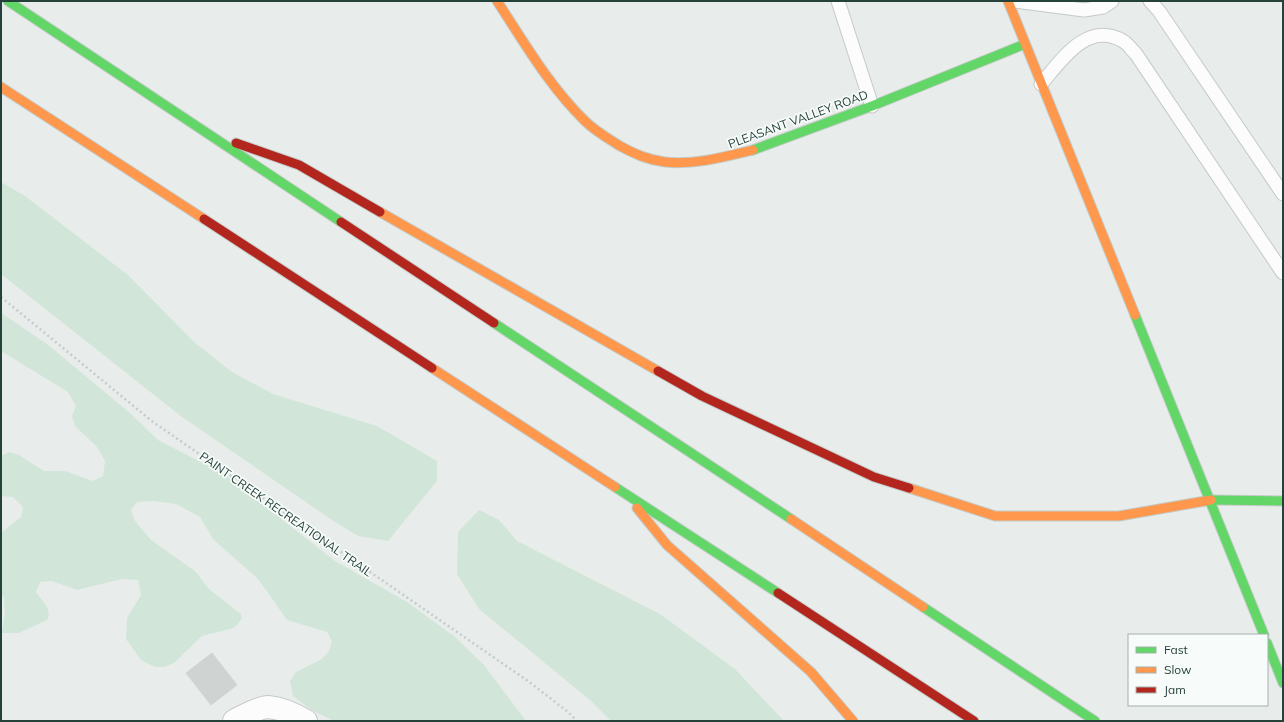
<svg xmlns="http://www.w3.org/2000/svg" width="1284" height="722" font-family="Mulish,sans-serif">
<style>
.green{fill:#d1e6d8}
.building{fill:#cfd4d2;stroke:#d1d6d4}
.lines{fill:none;stroke-linecap:round;stroke-linejoin:round}
.lane-casing{stroke:#c5cac8;stroke-width:15}
.street-casing{stroke:#c5cac8;stroke-width:24}
.fast-casing{stroke:#c3cbc8;stroke-width:11}
.slow-casing{stroke:#c3cbc8;stroke-width:11}
.jam-casing{stroke:#c3cbc8;stroke-width:11}
.path{stroke:#c3ccca;stroke-width:2.5;stroke-dasharray:2 3;stroke-linecap:butt}
.lane{stroke:#fcfcfc;stroke-width:13}
.street{stroke:#fcfcfc;stroke-width:22}
.fast{stroke:#63d668;stroke-width:9}
.slow{stroke:#ff974d;stroke-width:9}
.jam{stroke:#b3261e;stroke-width:9}
.labels{text-anchor:middle;dominant-baseline:central;stroke-width:3.5;stroke-linejoin:round;paint-order:stroke}
.street-label{font-size:12px;fill:#24423a;stroke:#f7fbf9}
</style>
<rect width="100%" height="100%" fill="#e8edeb"/>
<g class="green">
<path d="M1 182 25 196 128 275 194 342 232 372 273 394 377 426 437 461V481L388 541 358 536 332 520 182 417 1 274Z"/>
<path d="M1 313 47 344 130 413 158 440 224 474 335 561 407 602 455 637 484 665 526 721H334L311 710 293 696 290 681 296 672 322 659 329 651 332 641 327 632 287 620 259 580 213 539 200 517 176 504 153 501 137 502 131 510 135 521 151 540 195 571 209 589 241 614 242 619 234 628 202 636 175 662 165 667H155L141 660 126 639 127 618 141 595 138 580 122 579 77 590 52 581 40 582 36 592C42 601 53 609 47 620L19 633H2L5 613 4 597 1 596V533L21 517 23 507 13 497 1 496V456L9 452 19 455 44 471H65L93 481 103 476 105 461 97 447 75 426 72 416 76 406 68 392 1 351Z"/>
<path d="M479 510 499 520 517 541 660 614 735 669 784 721H611L591 701 479 609 457 574 458 532Z"/>
</g>
<path class="building" d="M212 653 237 685 211 705 186 673Z"/>
<g class="lines">
<g class="lane-casing">
<g id="lane">
<path d="M838 1 872 106"/>
<path d="M1015 1 1084 10 1103 7 1112 1"/>
<path d="M1150 1 1159 11 1283 194"/>
<path d="M1041 84C1061 61 1087 20 1123 41 1128 44 1132 50 1136 54L1283 273"/>
</g>
</g>
<g class="street-casing">
<path id="street" d="M234 721C240 717 261 707 268 707 281 708 296 715 306 721"/>
</g>
<g class="fast-casing">
<g id="fast">
<path d="M8 1 341 222"/>
<path d="M753 150 872 106 1025 44"/>
<path d="M1135 315 1264 635"/>
<path d="M494 323 791 519"/>
<path d="M615 487 778 593"/>
<path d="M1211 500 1283 501"/>
<path d="M923 607 1095 721"/>
<path d="M1267 643 1283 683"/>
</g>
</g>
<g class="slow-casing">
<g id="slow">
<path d="M497 1C524 42 549 86 585 121 595 131 609 139 620 146 635 154 648 160 665 162 695 165 724 157 753 150"/>
<path d="M1008 1 1135 315"/>
<path d="M1 87 204 219"/>
<path d="M380 212 658 371"/>
<path d="M432 368 615 487"/>
<path d="M909 488 995 516H1119L1211 500"/>
<path d="M637 508 667 545 811 672 853 721"/>
<path d="M791 519 923 607"/>
</g>
</g>
<g class="jam-casing">
<g id="jam">
<path d="M236 143 299 165 380 212"/>
<path d="M204 219 432 368"/>
<path d="M341 222 494 323"/>
<path d="M658 371 702 396 874 477 909 488"/>
<path d="M778 593 974 721"/>
</g>
</g>
<path class="path" d="M1 297 153 422 528 681 568 712 577 721"/>
<use href="#lane" class="lane"/>
<use href="#street" class="street"/>
<use href="#fast" class="fast"/>
<use href="#slow" class="slow"/>
<use href="#jam" class="jam"/>
</g>
<g class="labels">
<g class="street-label">
<text transform="translate(798 119) rotate(-20)">PLEASANT VALLEY ROAD</text>
<text transform="translate(286 514) rotate(35)">PAINT CREEK RECREATIONAL TRAIL</text>
</g>
</g>
<rect width="1284" height="722" fill="none" stroke="#24423a" stroke-width="4"/>
<rect x="1128" y="634" width="140" height="72" fill="#f7fbf9" stroke="#a3b1ad"/>
<rect x="1136" y="647" width="20" height="6" fill="#63d668" stroke="#a3b1ad"/>
<text x="1164" y="654" font-size="12" fill="#24423a">Fast</text>
<rect x="1136" y="667" width="20" height="6" fill="#ff974d" stroke="#a3b1ad"/>
<text x="1164" y="674" font-size="12" fill="#24423a">Slow</text>
<rect x="1136" y="687" width="20" height="6" fill="#b3261e" stroke="#a3b1ad"/>
<text x="1164" y="694" font-size="12" fill="#24423a">Jam</text>
</svg>
